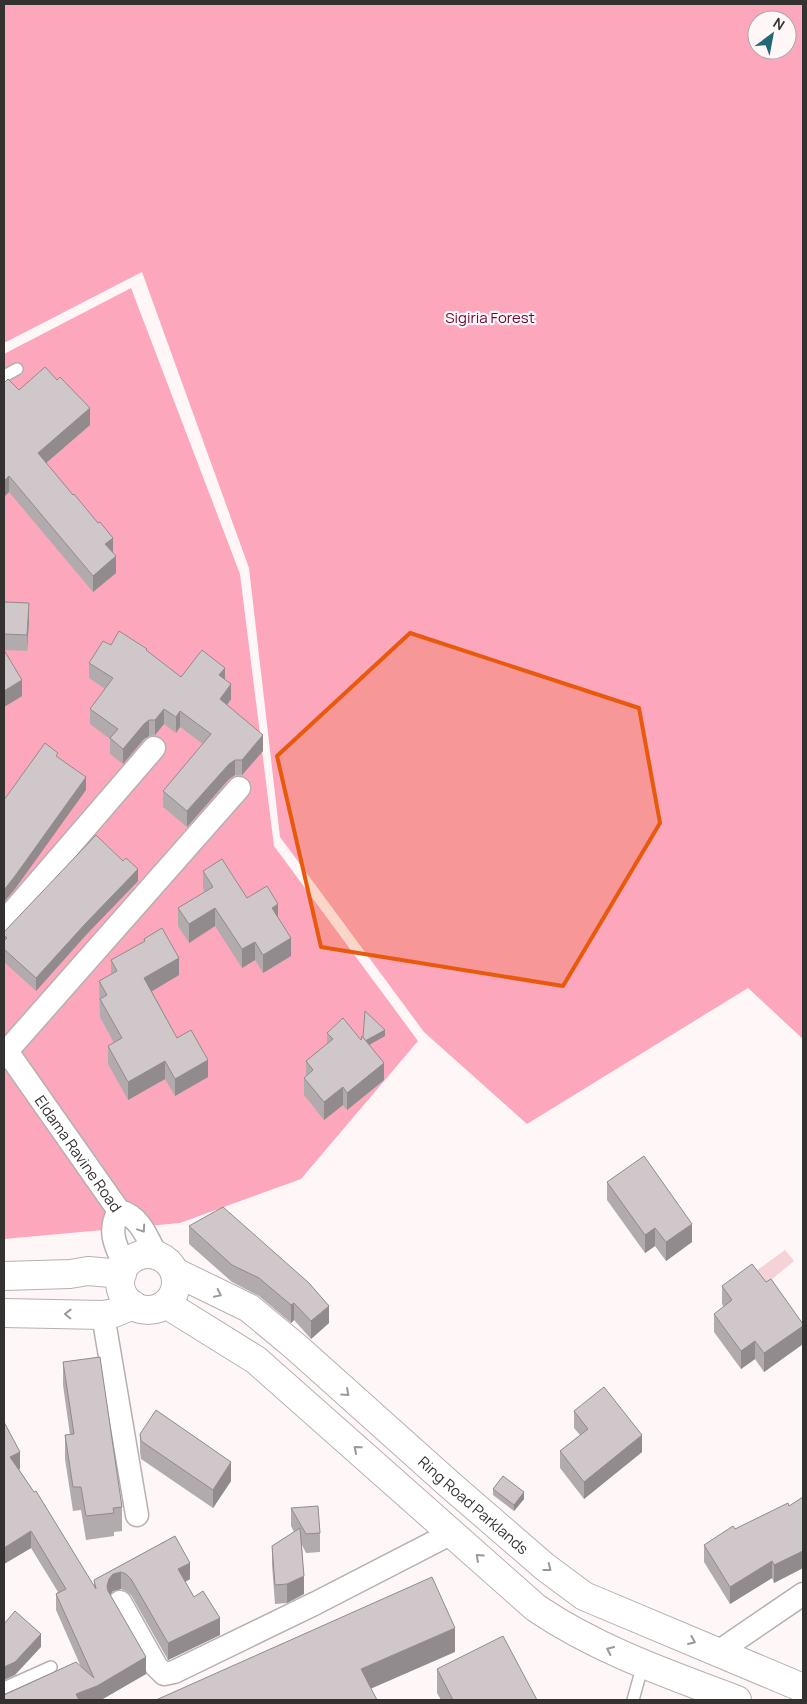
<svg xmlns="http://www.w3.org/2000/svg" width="807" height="1704" font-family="Manrope,sans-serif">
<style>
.forest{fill:#fca7bb;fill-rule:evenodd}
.water{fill:#f5d1d8}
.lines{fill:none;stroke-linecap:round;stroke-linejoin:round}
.service-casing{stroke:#b7b0b1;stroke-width:14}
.minor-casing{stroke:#b7b0b1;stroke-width:25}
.tertiary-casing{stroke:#b7b0b1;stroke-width:30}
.service{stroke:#fff;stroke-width:11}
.minor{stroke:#fff;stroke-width:22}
.tertiary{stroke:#fff;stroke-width:28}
.wall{fill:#b2abad}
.shaded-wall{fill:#918b8d}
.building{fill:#cfc7c9;stroke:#918b8d}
.oneway{stroke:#9a9898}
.marked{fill:#e8590c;fill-opacity:0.2;stroke:#e8590c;stroke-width:4;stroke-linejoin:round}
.labels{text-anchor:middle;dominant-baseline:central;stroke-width:4.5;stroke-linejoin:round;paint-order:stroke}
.park-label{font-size:15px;fill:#6c0731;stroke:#fef6f7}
.street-label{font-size:15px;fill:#343131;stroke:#fef6f7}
</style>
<rect width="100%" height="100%" fill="#fef6f7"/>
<g class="forest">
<path d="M4 4H803V1039L748 988 527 1124 424 1032 280 837 249 568 142 272 4 343ZM757 20H787V50H757Z"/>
<path d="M131 288 240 574 274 846 418 1041 301 1179 180 1223 4 1239V354Z"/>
</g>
<path class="water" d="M785 1250 794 1261 766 1284 756 1271Z"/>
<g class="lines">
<g class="service-casing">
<g id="service">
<path d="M4 376 17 369"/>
<path d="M4 1688 51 1667"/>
<path d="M633 1700 643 1664"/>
</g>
</g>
<g class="minor-casing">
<g id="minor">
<path d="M4 922 154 748"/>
<path id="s1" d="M4 1047 119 1211"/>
<path d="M7 1051 239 788"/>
<path d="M119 1211C140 1216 147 1237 156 1255"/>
<path d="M119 1211C107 1231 116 1247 125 1266"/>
<path d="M103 1315 137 1515"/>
<path d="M120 1602 156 1666 164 1674 174 1672 316 1603 452 1533"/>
<path d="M718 1652 803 1594"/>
</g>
</g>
<g class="tertiary-casing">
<g id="tertiary">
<circle cx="148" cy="1282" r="28"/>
<path id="s2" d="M175 1272 249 1308 296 1347 449 1484 545 1567 584 1596 803 1688"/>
<path d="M4 1276 70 1274 88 1271 122 1274"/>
<path d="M166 1304 256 1360 536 1608C598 1650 668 1674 737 1700"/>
<path d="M4 1313 103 1315 114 1313 133 1305"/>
</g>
</g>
<use href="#service" class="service"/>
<use href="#minor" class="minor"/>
<use href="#tertiary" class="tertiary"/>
</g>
<g class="wall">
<path d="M19 390 90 425 46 463 113 553 116 573 93 592 9 492 4 497Z"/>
<path d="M4 599 5 602 29 620 27 651 4 650 22 696 4 707Z"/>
<path d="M111 645 147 651 181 677 225 679 231 699 227 705 263 751 242 775H235L229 779 187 827 163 807V791L203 744 180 727 176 733 164 724 155 735 149 736 144 739 123 764 110 754V739L90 724V709L105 689 89 678V663Z"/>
<path d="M203 871 278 917 291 956 263 973 255 960 242 968 215 926 189 943 178 926V908L205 892 203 889Z"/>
<path d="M138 881 86 935 36 991 4 962V932Z"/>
<path d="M144 939 179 975 152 991 177 1038 208 1077 175 1096 165 1079 128 1100 108 1064V1046L114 1043 100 1017 99 981 111 975V960L144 942Z"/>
<path d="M327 1033 361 1040 363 1037 385 1036 369 1045 384 1080 347 1110 343 1105 324 1120 304 1095V1078L306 1076V1061L327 1044Z"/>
<path d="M607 1182 692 1242 666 1261 655 1246 645 1253 607 1200Z"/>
<path d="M189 1226 329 1323 311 1339 294 1320 291 1323 259 1296 232 1282 189 1244Z"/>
<path d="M766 1282 803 1324V1344L764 1372 755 1359 741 1369 714 1332V1314L724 1307 722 1304V1286Z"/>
<path d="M63 1362 122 1507V1531L114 1532V1536L86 1540 81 1510 73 1511 65 1459V1435H70L63 1385Z"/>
<path d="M574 1411 642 1452 584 1499 560 1468V1451L580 1435 574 1428Z"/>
<path d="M4 1422 20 1469H19L94 1586V1580L175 1536 190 1579 185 1582 194 1597 220 1635 168 1660 131 1595 126 1591 121 1589 113 1591 110 1594 146 1674 101 1700 81 1667 56 1610V1594L58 1592 31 1548 4 1564Z"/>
<path d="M140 1434 231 1481 213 1508 141 1459 140 1452Z"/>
<path d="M493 1489 524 1499 514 1511 493 1495Z"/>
<path d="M803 1497V1568L774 1583 772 1578 730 1604 704 1562V1545L735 1529 789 1506Z"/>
<path d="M291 1508 320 1533V1552L306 1553 302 1545 304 1594 287 1603 275 1604 272 1565V1546L294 1532 291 1526Z"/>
<path d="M437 1669 537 1700H441L437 1693Z"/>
</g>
<g class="shaded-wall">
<path d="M90 408V425L38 470V453Z"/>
<path d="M9 476V492L4 497V481Z"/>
<path d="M113 538V554L105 544Z"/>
<path d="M116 556V573L93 592V576Z"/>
<path d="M29 603V620L27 651V635Z"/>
<path d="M225 668V684L219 675Z"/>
<path d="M22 680V696L4 707V691Z"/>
<path d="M231 684V699L220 715V699Z"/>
<path d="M164 709V724L155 735V720Z"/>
<path d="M180 711V727L176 733V717Z"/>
<path d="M149 720V736L144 739 123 764V749L144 724Z"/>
<path d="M263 735V751L242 775V760Z"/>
<path d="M235 760V775L229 779 187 827V811L229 764Z"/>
<path d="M86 777V790L15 889 4 902V890Z"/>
<path d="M138 869V881L86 935 36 991V978L86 923Z"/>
<path d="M278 904V922L272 908Z"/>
<path d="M215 908V926L189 943V924Z"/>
<path d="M291 938V956L263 973V955Z"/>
<path d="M255 942V960L242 968V949Z"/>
<path d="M179 958V975L144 996V978Z"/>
<path d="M385 1030V1036L362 1049V1042Z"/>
<path d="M208 1060V1077L175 1096V1079Z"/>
<path d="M165 1061V1079L128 1100V1082Z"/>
<path d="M384 1063V1080L347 1110V1093Z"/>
<path d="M343 1087V1105L324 1120V1102Z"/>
<path d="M692 1224V1242L666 1261V1242Z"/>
<path d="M655 1228V1246L645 1253V1235Z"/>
<path d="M294 1303V1320L291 1323V1305Z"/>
<path d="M329 1306V1323L311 1339V1321Z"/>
<path d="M803 1326V1344L764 1372V1353Z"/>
<path d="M755 1341V1359L741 1369V1351Z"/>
<path d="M642 1435V1452L584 1499V1482Z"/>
<path d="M20 1452V1469L10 1474V1457Z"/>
<path d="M231 1462V1481L213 1508V1490Z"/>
<path d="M524 1492V1499L514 1511V1505Z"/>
<path d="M31 1531V1548L4 1564V1548Z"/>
<path d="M803 1551V1568L774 1583V1565Z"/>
<path d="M772 1561V1578L730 1604V1587Z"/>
<path d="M190 1563V1579L178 1586V1569Z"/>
<path d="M121 1572V1589L113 1591 109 1596 107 1586 109 1579 113 1574Z"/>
<path d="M304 1576V1594L287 1603V1584Z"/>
<path d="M220 1618V1635L168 1660V1643Z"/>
<path d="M455 1628V1652L361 1693V1669Z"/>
<path d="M41 1634V1647L15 1675 4 1680V1667Z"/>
<path d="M146 1657V1674L101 1700H76V1694Z"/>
</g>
<g class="building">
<path d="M45 367 57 380 60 377 90 408 38 453 73 495 74 494 98 523 100 522 113 538 105 544 116 556 93 576 9 476 4 481V383L8 379 19 390Z"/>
<path d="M4 599 5 602 29 603 27 635 4 634Z"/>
<path d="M119 631 147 649 146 650 181 677 202 650 225 668 219 675 231 684 220 699 263 735 242 760H235L229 764 187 811 163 791 211 734 180 711 176 717 164 709 155 720H149L144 724 123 749 110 738 118 729 90 709 113 678 89 663 103 641 111 645Z"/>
<path d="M4 650 22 680 4 691Z"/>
<path d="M45 743 58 753 56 756 86 777 15 876 4 890V800Z"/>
<path d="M96 835 123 861 126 858 138 869 86 923 36 978 4 949V941L7 938 4 935V932Z"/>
<path d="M222 859 247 898 267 886 278 904 272 908 291 938 263 955 255 942 242 949 215 908 189 924 178 908 213 887 203 871Z"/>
<path d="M162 928 179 958 144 978 177 1038 191 1030 208 1060 175 1079 165 1061 128 1082 108 1046 122 1038 100 999 107 995 99 981 117 971 111 960 145 941 144 939Z"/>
<path d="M365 1011 385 1030 365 1041 363 1037Z"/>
<path d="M343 1018 361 1040 362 1036 384 1063 347 1093 343 1087 324 1102 304 1078 313 1070 306 1061 333 1039 327 1033Z"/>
<path d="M644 1156 692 1224 666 1242 655 1228 645 1235 607 1182Z"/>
<path d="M223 1207 309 1283 329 1306 311 1321 294 1303 291 1305 259 1278 232 1265 189 1226Z"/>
<path d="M752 1264 766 1282 771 1279 803 1324V1326L764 1353 755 1341 741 1351 714 1314 732 1300 722 1286Z"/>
<path d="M100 1357 122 1507 113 1508 114 1513 86 1516 81 1487H73L65 1435 74 1434 63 1362Z"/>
<path d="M604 1387 642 1435 584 1482 560 1451 588 1429 574 1411Z"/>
<path d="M156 1410 231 1462 213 1490 141 1441 140 1434Z"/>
<path d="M4 1422 20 1452 10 1457 34 1492 36 1491 96 1589 94 1580 175 1536 190 1563 178 1569 194 1597 203 1591 220 1618 168 1643 131 1579 126 1574 121 1572 113 1574 109 1579 107 1586 108 1591 146 1657 97 1686 76 1694 79 1700H4V1695L76 1662 94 1678 56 1594 66 1589 31 1531 4 1548Z"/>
<path d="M503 1476 524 1492 514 1505 493 1489Z"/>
<path d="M803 1497V1551L774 1565 772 1561 730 1587 704 1545 733 1526 735 1529 788 1503 789 1506Z"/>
<path d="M318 1506 320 1533 306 1534 291 1508Z"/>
<path d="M300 1528 304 1576 287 1584 275 1585 272 1546Z"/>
<path d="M432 1577 455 1628 361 1669 377 1700H156Z"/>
<path d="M15 1611 41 1634 15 1662 4 1667V1624Z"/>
<path d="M503 1636 537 1700H453L437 1669Z"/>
</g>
<defs><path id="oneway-chevron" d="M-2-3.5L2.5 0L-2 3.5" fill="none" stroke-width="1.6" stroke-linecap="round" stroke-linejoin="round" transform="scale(1.25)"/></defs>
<g class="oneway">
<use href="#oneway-chevron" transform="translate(142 1229) rotate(56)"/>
<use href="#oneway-chevron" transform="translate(218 1294) rotate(26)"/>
<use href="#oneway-chevron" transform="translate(68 1314) rotate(-179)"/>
<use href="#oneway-chevron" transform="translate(346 1393) rotate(42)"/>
<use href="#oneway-chevron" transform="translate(357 1449) rotate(-139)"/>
<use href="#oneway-chevron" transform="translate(479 1557) rotate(-138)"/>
<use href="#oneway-chevron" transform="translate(548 1568) rotate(38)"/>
<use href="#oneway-chevron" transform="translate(692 1641) rotate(23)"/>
<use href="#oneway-chevron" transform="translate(610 1650) rotate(-155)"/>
</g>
<path class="marked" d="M410 633 639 708 660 823 563 986 321 947 277 756Z"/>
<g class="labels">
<g class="park-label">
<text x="490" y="317">Sigiria Forest</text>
</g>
<g class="street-label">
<text stroke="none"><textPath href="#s1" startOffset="130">Eldama Ravine Road</textPath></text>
<text stroke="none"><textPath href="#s2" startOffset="381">Ring Road Parklands</textPath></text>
</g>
</g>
<rect width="807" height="1704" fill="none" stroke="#343131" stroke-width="10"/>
<g transform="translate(772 35) rotate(32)"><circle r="24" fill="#fef6f7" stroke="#ada7a8"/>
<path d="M0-4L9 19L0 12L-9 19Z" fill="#226978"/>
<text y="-8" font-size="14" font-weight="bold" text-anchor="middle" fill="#343131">N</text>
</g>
</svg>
